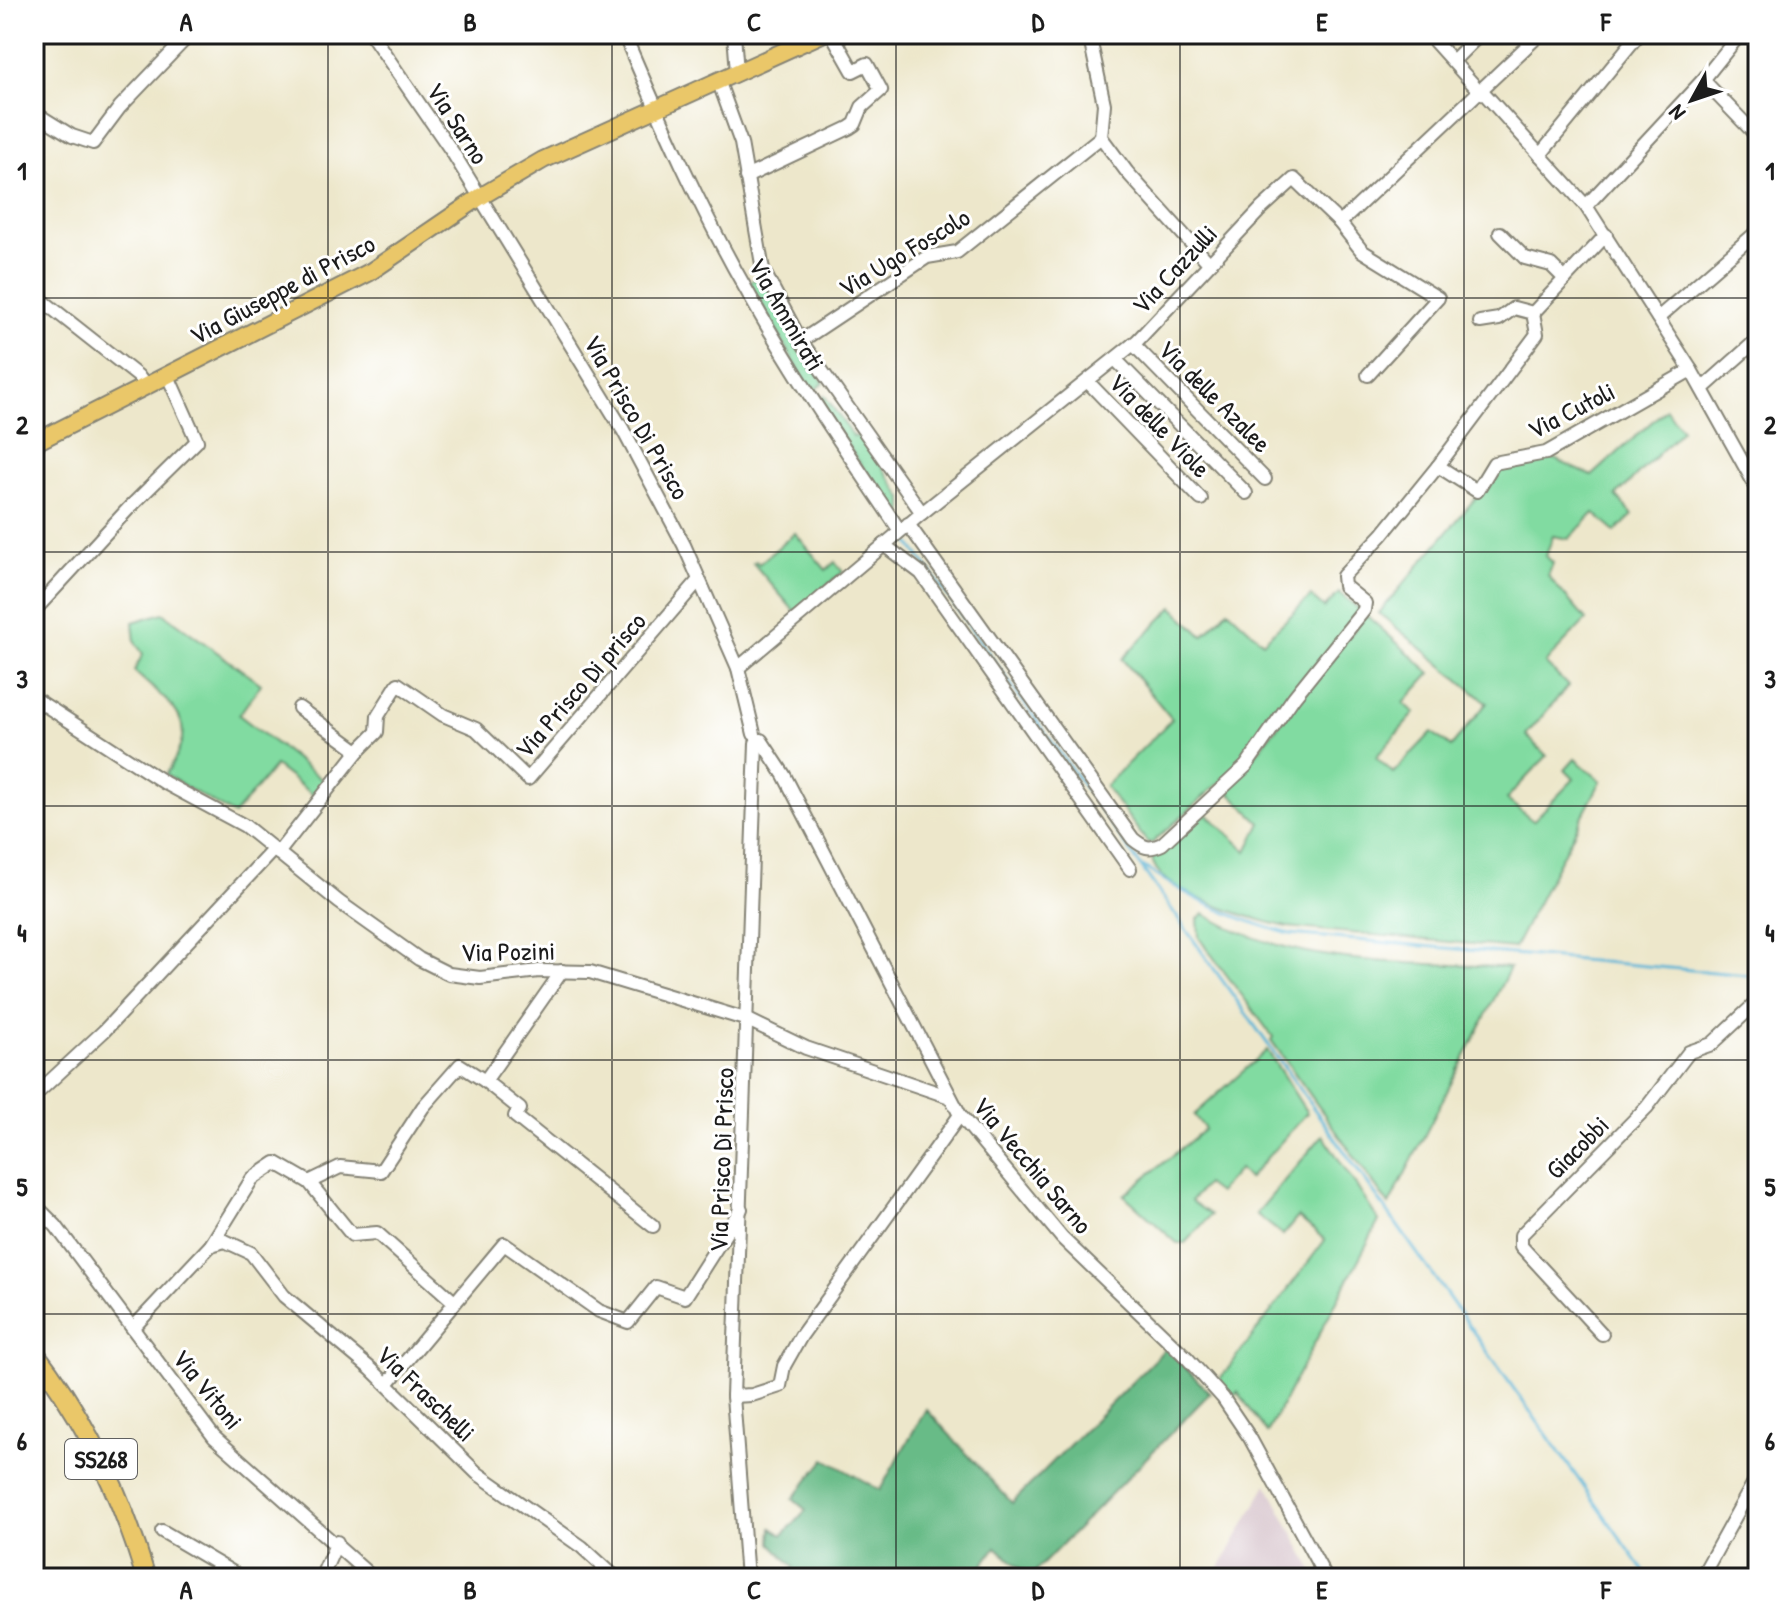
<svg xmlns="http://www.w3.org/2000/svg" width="1792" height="1612" font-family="'Patrick Hand',sans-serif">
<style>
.industrial{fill:#d2bdc6}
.green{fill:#81dba1;stroke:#4e7c5e;stroke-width:2}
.forest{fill:#68bb87;stroke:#426c52;stroke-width:2}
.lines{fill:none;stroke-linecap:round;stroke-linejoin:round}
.stream{stroke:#58b4d6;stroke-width:3}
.minor-casing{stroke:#848274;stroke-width:16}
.major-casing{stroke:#848274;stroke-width:20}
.highway-casing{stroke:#848274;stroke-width:22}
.minor{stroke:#fff;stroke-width:12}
.major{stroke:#eac769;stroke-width:16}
.highway{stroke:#eac769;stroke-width:18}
.grid{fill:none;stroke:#1c1c1c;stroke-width:2;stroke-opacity:0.55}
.labels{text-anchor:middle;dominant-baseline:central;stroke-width:6;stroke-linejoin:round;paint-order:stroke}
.shield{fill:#fff;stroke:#606060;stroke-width:2}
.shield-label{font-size:24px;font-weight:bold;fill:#1c1c1c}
.street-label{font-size:26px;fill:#1c1c1c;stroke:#fff}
.neatline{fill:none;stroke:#1c1c1c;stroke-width:3}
.grid-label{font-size:26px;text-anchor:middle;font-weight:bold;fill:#1c1c1c}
</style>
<rect width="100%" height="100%" fill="#fff"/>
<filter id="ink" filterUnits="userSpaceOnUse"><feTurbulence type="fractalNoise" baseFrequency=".0125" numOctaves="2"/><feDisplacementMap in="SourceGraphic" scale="16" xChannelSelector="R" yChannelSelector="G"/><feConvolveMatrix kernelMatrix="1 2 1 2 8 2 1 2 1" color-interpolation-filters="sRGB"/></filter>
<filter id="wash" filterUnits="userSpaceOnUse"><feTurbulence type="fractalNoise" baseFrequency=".006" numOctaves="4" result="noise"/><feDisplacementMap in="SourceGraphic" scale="32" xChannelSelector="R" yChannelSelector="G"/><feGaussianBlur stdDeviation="1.8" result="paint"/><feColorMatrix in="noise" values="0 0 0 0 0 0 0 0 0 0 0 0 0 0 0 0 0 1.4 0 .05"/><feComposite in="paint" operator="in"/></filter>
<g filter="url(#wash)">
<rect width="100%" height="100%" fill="#ede7cb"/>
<path class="industrial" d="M1267 1484 1317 1578H1214Z"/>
<g class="green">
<path d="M761 276 824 383 811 392 749 282Z"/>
<path d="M824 395 853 436 863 438 903 498V513H894L817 401Z"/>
<path d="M1666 409 1682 430 1616 496 1633 515 1615 532 1594 513 1569 539 1553 536 1546 556 1553 563 1548 576 1586 620 1545 663 1568 686 1526 735 1547 756 1506 799 1533 821 1574 779 1565 770 1575 759 1601 781 1514 948 1287 927C1257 920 1156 893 1152 858L1206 813 1247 851 1261 823 1227 790 1366 615 1431 673 1404 703 1415 713 1376 757 1393 773 1432 732 1451 747 1487 703 1379 613 1499 470 1550 457 1592 476Z"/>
<path d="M795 533 826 570 835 562 843 572 795 612 753 563 756 561 759 564Z"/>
<path d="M1339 593 1360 610 1238 766 1152 843 1147 842 1105 786 1172 719 1122 659 1173 607 1203 636 1228 610 1263 642 1311 596 1324 608Z"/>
<path d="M163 613 261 684 239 715 329 785 318 799 275 766 234 815 166 775C201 718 176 711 134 671L143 654 135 642 133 622Z"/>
<path d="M1204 914C1299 970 1404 960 1510 968L1389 1205 1271 1040 1273 1037 1199 938 1198 919Z"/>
<path d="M1267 1050 1307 1113 1248 1179 1239 1169 1218 1193 1206 1184 1191 1201 1211 1215 1185 1243H1177L1124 1195 1205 1129 1194 1115Z"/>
<path d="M1323 1135 1379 1221 1267 1433 1238 1392 1231 1399 1218 1382 1325 1240 1298 1217 1283 1235 1256 1214Z"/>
</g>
<path class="forest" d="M1166 1348 1210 1393 1030 1577 996 1547 974 1578H788L794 1567 771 1543 772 1528 783 1535 806 1510 793 1499 825 1459 880 1490 926 1409 1012 1503Z"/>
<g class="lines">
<g class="stream">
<path d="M905 536 1649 1578"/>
<path d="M1144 867C1196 901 1230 918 1290 934L1758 976"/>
</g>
</g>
</g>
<g filter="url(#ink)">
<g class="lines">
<g class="minor-casing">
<g id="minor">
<path d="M371 34 453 153 623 430 684 545 738 668 754 734"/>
<path d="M624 34C661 121 700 209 747 291 793 374 847 452 900 531"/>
<path d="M734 34 737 72"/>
<path d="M1089 34 1104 104 1101 137 1127 172 1209 263"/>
<path d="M1428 34 1481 93"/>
<path d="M1453 61 1480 34"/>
<path d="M718 80 741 143 763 270 801 341 922 513"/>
<path d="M1703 80 1756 135 1758 133"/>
<path d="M1483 92 1586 206 1691 370 1758 490"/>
<path d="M34 128 43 118 72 136 93 143 120 107 190 34"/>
<path d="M1540 155 1639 34"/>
<path d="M746 177 849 128 855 124 862 107 881 90 867 64 853 71 832 34"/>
<path d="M1586 206 1703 80 1740 34"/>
<path d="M1340 223 1540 34"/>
<path d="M1500 233 1525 258 1551 265 1565 279"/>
<path d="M34 294 138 376 146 387"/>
<path d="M1533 313 1537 334 1438 466 1477 491 1494 463 1546 453 1691 370"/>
<path d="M1658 318 1758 231"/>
<path d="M1480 322 1499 319 1514 308 1533 313 1606 235"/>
<path d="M801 341 927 257 957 252 1101 137"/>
<path d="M1133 344 1265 479"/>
<path d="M1115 359 1246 493"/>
<path d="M1088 382 1201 499"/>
<path d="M1702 389 1758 339"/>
<path d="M908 524 1133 839C1144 848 1149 850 1162 844L1246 766 1294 697 1364 610 1365 603 1344 586 1343 576 1382 535 1438 466"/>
<path d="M884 545 921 573 1130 869"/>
<path d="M34 611 128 509 197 441 168 376"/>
<path d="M738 668 922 513 1137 341 1261 209 1294 179 1340 223 1362 251 1438 298 1368 375"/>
<path d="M34 698 165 783 245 826 339 902 419 959 449 974 480 978 539 971 590 972 748 1020 806 1048 950 1097"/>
<path d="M761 740 784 775 960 1115 1062 1238 1187 1358 1223 1398 1250 1438 1326 1578"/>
<path d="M358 751 377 732 378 716 398 684 443 715 476 729 528 779 698 581"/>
<path d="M278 853 358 751 299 708"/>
<path d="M485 1081 520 1109 515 1116 653 1226"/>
<path d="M34 1096 104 1031 273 850"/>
<path d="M309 1182 352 1235 377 1233 453 1301"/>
<path d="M34 1204 56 1226 214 1437 373 1578"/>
<path d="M211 1245 225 1241 251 1253 284 1296 371 1369 477 1473 582 1547 616 1578"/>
<path d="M133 1328 211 1245 252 1179 276 1163 309 1182 340 1167 381 1171 423 1107 460 1065 485 1081 562 971"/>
<path d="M1602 1334 1521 1246V1235L1647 1107 1689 1052 1712 1044 1758 1001"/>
<path d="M387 1384 504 1244 599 1311 628 1322 656 1287 685 1297 741 1209"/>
<path d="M733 1396 752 1395 780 1386 784 1366 801 1336 960 1115"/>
<path d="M162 1531 242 1578"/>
<path d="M321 1578 337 1542"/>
<path d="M747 1578 733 1396 756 743"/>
<path d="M1701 1578 1758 1475"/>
</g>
</g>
<g class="major-casing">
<path id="major" d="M34 443 370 272 480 197 543 160 822 34"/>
</g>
<g class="highway-casing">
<path id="highway" d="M34 1352C86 1420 122 1496 146 1578"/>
</g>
<use href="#minor" class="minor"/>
<use href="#major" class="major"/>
<use href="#highway" class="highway"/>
</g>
</g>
<path class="grid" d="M328 34V1578M612 34V1578M896 34V1578M1180 34V1578M1464 34V1578M34 298H1758M34 552H1758M34 806H1758M34 1060H1758M34 1314H1758"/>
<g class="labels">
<rect class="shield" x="65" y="1439" width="72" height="40" rx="6"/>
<g class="shield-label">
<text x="101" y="1459">SS268</text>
</g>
<g class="street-label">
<text transform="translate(458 123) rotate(57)">Via Sarno</text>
<text transform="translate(904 252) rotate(-31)">Via Ugo Foscolo</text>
<text transform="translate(1174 269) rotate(-47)">Via Cazzulli</text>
<text transform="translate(282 289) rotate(-28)">Via Giuseppe di Prisco</text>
<text transform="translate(787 314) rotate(60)">Via Ammirati</text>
<text transform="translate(1215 396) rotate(45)">Via delle Azalee</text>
<text transform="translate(1571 410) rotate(-27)">Via Cutoli</text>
<text transform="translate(637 417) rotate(60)">Via Prisco Di Prisco</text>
<text transform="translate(1160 425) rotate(46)">Via delle Viole</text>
<text transform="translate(580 685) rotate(-49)">Via Prisco Di prisco</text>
<text transform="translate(508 951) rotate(-1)">Via Pozini</text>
<text transform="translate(1577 1147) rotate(-45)">Giacobbi</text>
<text transform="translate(721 1160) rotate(-88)">Via Prisco Di Prisco</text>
<text transform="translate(1033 1165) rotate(50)">Via Vecchia Sarno</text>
<text transform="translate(208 1389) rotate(51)">Via Vitoni</text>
<text transform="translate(426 1393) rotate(44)">Via Fraschelli</text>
</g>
</g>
<rect width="1792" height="1612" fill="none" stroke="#fff" stroke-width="88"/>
<g transform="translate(1692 100) rotate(230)" stroke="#ffffff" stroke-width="6" paint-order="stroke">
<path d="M0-6L14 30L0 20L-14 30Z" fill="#1c1c1c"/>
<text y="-12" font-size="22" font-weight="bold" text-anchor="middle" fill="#1c1c1c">N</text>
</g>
<rect x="44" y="44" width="1704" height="1524" class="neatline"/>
<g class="grid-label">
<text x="186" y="31">A</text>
<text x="470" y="31">B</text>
<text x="754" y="31">C</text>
<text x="1038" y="31">D</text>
<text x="1322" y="31">E</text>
<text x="1606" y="31">F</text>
<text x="22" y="180">1</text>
<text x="1770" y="180">1</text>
<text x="22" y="434">2</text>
<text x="1770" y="434">2</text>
<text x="22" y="688">3</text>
<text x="1770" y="688">3</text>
<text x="22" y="942">4</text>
<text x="1770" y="942">4</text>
<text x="22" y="1196">5</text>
<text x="1770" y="1196">5</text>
<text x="22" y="1450">6</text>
<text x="1770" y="1450">6</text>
<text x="186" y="1599">A</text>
<text x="470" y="1599">B</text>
<text x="754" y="1599">C</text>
<text x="1038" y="1599">D</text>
<text x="1322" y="1599">E</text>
<text x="1606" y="1599">F</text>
</g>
</svg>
